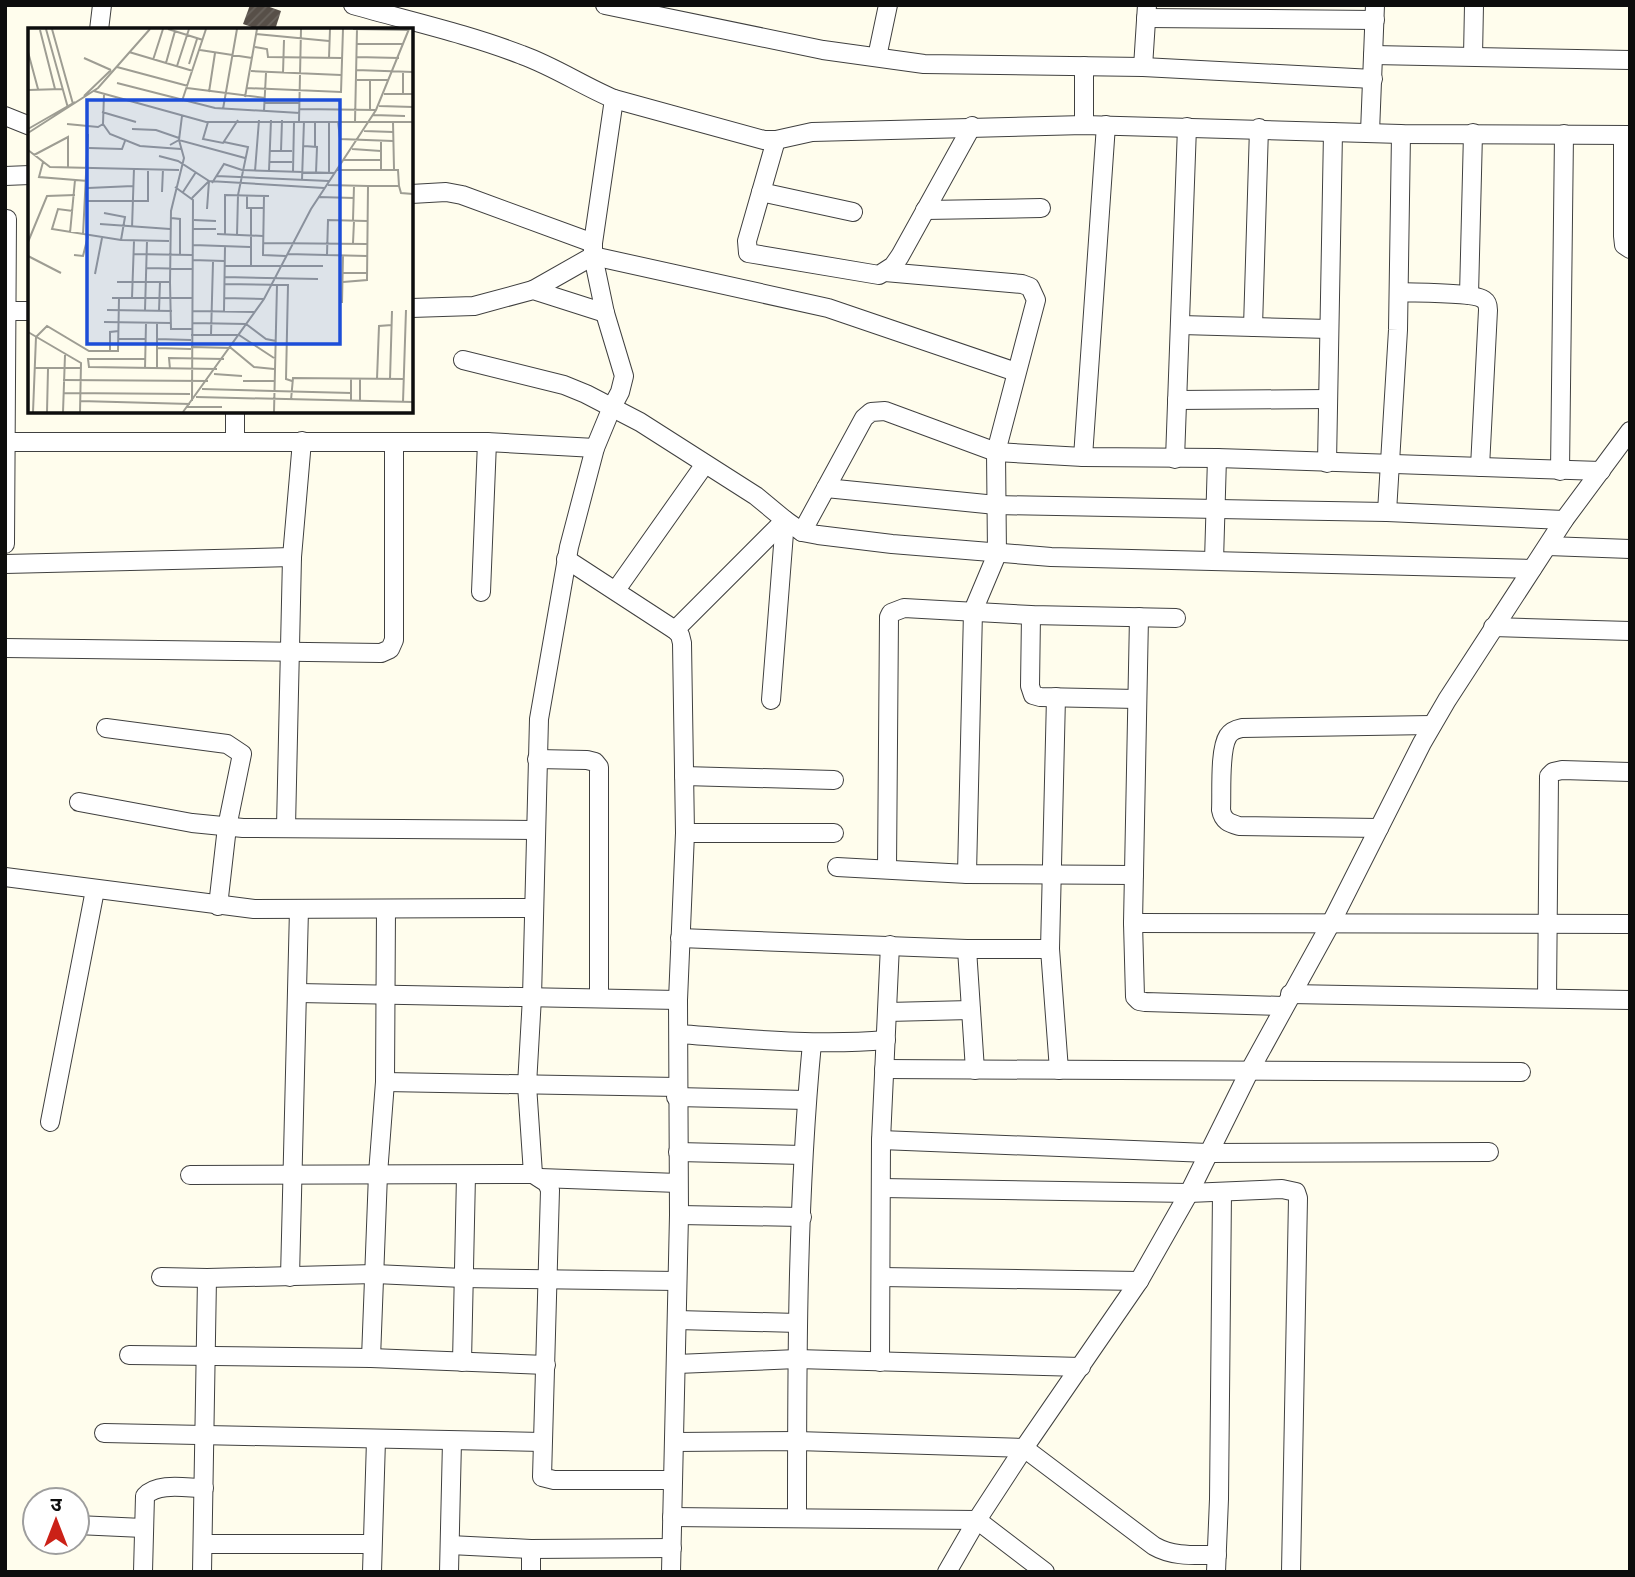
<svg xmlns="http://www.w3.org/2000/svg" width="1635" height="1577" font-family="'PT Serif','Noto Sans Devanagari',serif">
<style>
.building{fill:url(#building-hatch)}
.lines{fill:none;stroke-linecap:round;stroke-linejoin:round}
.minor-casing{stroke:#404040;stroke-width:20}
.minor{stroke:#fff;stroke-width:18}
.inset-road{fill:none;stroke:#9e9d93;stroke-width:2}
.view{fill:#1d4ed8;fill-opacity:0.15;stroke:#1d4ed8;stroke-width:3.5}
.inset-edge{fill:none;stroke:#0d0d0d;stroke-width:3.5}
</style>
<defs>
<pattern id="building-hatch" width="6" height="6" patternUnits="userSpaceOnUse" patternTransform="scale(1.75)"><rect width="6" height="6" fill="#574f48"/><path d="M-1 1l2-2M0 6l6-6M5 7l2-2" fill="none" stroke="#6a645e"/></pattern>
</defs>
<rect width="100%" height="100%" fill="#fffded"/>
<path class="building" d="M250 5H264L281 11 275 30H260L243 24Z"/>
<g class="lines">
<g class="minor-casing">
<g id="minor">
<path d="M353 5C409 21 468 34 522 55 555 67 583 86 614 99L764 140H776L812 132 1084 125 1401 134 1630 135"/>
<path d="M605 5 823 50 924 64 1143 67 1373 79"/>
<path d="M1146 18 1375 20"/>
<path d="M99 30 102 5"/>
<path d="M1373 55 1630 60"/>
<path d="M1473 56 1474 5"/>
<path d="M877 57 888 5"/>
<path d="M1084 66V125"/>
<path d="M1143 67 1147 5"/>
<path d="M5 116 30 126"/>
<path d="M1370 132 1375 5"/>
<path d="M1623 135V236L1624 245 1630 249"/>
<path d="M776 140 747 241 748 253 879 275 893 266 900 256 972 126"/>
<path d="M5 176 30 175"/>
<path d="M761 192 853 212"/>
<path d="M411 194 446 192 462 195 593 243"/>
<path d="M925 210 1041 208"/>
<path d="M885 272 1022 284 1030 287 1036 300 996 452 997 554 973 611 967 874"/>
<path d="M533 290 593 256 828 308 1016 372"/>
<path d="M1399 292C1413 293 1476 292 1484 300 1487 302 1488 306 1488 310L1480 467"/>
<path d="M1469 295 1473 133"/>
<path d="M411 308 474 306 533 290 605 313"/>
<path d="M7 311H30"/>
<path d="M1181 325 1329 329"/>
<path d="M1253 327 1259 128"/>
<path d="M463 360 564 385 586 394 640 422 756 496 785 520 771 700"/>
<path d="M1177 400 1328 399"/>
<path d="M235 441V411"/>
<path d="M5 442H487L595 448"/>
<path d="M1083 457 1106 125"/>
<path d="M1175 459 1187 127"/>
<path d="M1327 463 1333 132"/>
<path d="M1560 471 1564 134"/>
<path d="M826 488 996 505 1387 512 1564 520"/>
<path d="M1387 512 1398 330 1401 134"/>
<path d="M802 532 864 418 871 412 885 411 996 452 1083 457 1217 458 1601 471"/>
<path d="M5 544 7 219"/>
<path d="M1548 546 1630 549"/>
<path d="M566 559 675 630 680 635 682 643 685 833 678 1000 679 1215 671 1572"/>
<path d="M1214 561 1217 458"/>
<path d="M5 564 292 557"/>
<path d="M616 590 705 464"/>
<path d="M481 592 487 442"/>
<path d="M1031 615 1030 686 1033 695 1040 697 1137 699"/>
<path d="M1139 617 1133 923 1135 997 1139 1001 1145 1002 1283 1006"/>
<path d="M1493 627 1630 631"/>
<path d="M675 630 785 520 802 532 818 535 892 544 1051 557 1532 569"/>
<path d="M5 648 381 653 390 649 394 640V442"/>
<path d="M1056 697 1050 949 1059 1070"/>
<path d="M106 728 227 744 242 754 227 827 218 906"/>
<path d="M537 759 587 760 595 762 599 767V998"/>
<path d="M684 776 834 780"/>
<path d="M79 802 192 823 243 828 535 830"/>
<path d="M286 827 292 557 302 441"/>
<path d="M1379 828 1239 826C1229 823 1223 821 1221 810 1222 793 1219 750 1228 736 1231 731 1237 729 1242 728L1432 725"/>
<path d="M685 833H834"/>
<path d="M837 867 967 874 1134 875"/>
<path d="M887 869 889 617 891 613 904 608 1031 615 1176 618"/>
<path d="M5 877 254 909 534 908"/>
<path d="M1133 923 1630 924"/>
<path d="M680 938 967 949H1050"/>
<path d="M967 949 975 1070"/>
<path d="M298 993 678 1000"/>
<path d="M1290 994 1630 1000"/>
<path d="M1547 998 1549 776 1553 772 1562 770 1630 772"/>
<path d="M887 1012 971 1010"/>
<path d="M679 1034C748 1039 817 1046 886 1040"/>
<path d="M884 1069 1521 1072"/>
<path d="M385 1082 677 1087"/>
<path d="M676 1097 806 1100"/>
<path d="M50 1122 95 890"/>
<path d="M881 1140 1208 1153 1489 1152"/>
<path d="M678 1152 803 1155"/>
<path d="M533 1174 547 1183 550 1190 542 1477 554 1480H673"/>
<path d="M190 1175 533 1174 527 1085 532 997 539 719 569 547 595 448 612 407 620 392 624 376 605 313 593 256V243L614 99"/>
<path d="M540 1178 678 1183"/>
<path d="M882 1188 1189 1193 1282 1189 1296 1192 1298 1198 1291 1572"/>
<path d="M679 1215 802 1217"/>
<path d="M161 1277 207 1278 375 1274 463 1278 677 1281"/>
<path d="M290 1277 299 909"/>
<path d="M881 1277 1139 1281"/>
<path d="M677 1320 798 1323"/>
<path d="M129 1355 371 1358 546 1365"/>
<path d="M371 1358 378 1174 385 1082 386 909"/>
<path d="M462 1362 466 1175"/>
<path d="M880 1362 881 1140 890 945"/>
<path d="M677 1364 797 1359 1081 1367"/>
<path d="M104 1433 542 1442"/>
<path d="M675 1442 797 1441 1024 1448 1154 1546C1173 1557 1195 1555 1217 1555"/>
<path d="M672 1517 977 1520 1045 1572"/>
<path d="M797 1517C797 1359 797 1200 812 1043"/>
<path d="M77 1525 143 1528"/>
<path d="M203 1544H371"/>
<path d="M450 1545 531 1549 672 1548"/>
<path d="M143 1572 145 1496C158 1482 186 1488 204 1488"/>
<path d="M202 1572 207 1278"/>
<path d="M372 1572 376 1440"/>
<path d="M449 1572 452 1441"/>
<path d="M531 1572V1549"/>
<path d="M947 1572 977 1520 1024 1448 1139 1281 1189 1193 1250 1070 1331 923 1422 743 1447 700 1564 520 1630 431"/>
<path d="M1216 1572 1219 1499 1222 1192"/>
</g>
</g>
<use href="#minor" class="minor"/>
</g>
<g transform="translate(28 28)">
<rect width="385" height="385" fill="#fffded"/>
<path class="inset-road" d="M18 1 40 80M24 1 45 76M140 1 175 12M325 1 380 2M12 2 27 61M228 6 301 13M329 16H376M227 19 239 21 240 29 314 30M172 22 224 30M0 24 10 61M101 24 165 43M328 29 371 30M56 30 83 42M301 30 302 1M125 32 135 1M138 35 147 3M161 36 169 11M149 38 161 1M89 39 160 58M328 42 385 44M223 43 313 47M375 44V66M255 45 256 12M329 52H361M89 55 187 80 272 85M159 60 237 70M218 60 313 64 315 1M0 62 34 61M66 63 178 94H385M181 64 187 25M76 66 75 96 82 106 112 118 153 121M356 66H385M56 68 83 42M217 69 229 1M154 73 178 1M237 75H272M351 78 385 79M195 81 209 1M272 81 348 82M342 82V52M236 83 238 45M74 84 108 94M345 87 377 88M271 93 273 1M310 93 312 111 365 113M180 94 175 111 195 115 210 92M327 94 329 1M365 94 366 141M39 96 70 99 75 96M0 101 47 74M104 101 128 102 151 110M336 103 365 104M0 105 70 60 122 1M196 114 220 119 210 167 209 207M142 117 151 112 217 130M276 118 289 119 288 145M287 118V93M61 120 94 121 97 113M324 121 353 123M0 122 22 139 151 142M242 123H264M253 123 254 92M6 127 40 109V140M131 128 150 133 181 153 179 181M316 132H353M15 134 11 149 60 153M242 134H264M309 142H370L371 158M353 142V113M227 143 231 92M241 143 243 92M265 144 266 94M301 145V93M188 148 301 153M274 152 276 93M184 155 196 136 214 142 307 145M300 157 340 158M147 159 165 172 164 373M60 160 105 158M134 164 135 141M155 164 168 144M219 167V180H235M236 168 235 227 258 228M290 169 326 170M164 170 181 153 296 160M60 173H120V141M223 180V238M45 183 30 181 24 201 93 212 141 213M76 185 97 189 93 212M143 190 152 191V227M166 192 188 193M325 192 326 158M72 196 142 201M104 200 106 140M165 201H188M42 205 47 152M189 206 235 208M55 207 60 106M197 207V167L241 168M0 214 19 168 47 167M235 215 339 216M312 215V192M325 215 326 193M165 217 222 219M105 226 164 227M259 226 339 228M46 227 55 228 60 208M299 227 300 192 339 193M0 228 33 245M164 232 196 233M196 238H295M119 240 164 241M315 245H339M67 246 74 210M196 249 290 251M89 254H142L143 183 156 130 151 112 154 88M142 254 143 301H164M315 254 339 252 340 158H371L373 165 385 166M196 256 260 257 258 351 264 353M84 270H164M104 270 106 213M196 270 236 271M314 275 315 227M79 282 144 283M117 282 119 213M131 283 132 254M164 283 227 284M196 283 197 219M76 294 143 295M164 295 218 296 238 311 248 313M0 304 53 335 52 384M163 307H211L246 330M183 307 185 234M91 311H117M129 311 163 312M163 319 203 320 226 339 246 341M129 320 163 321M82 324V304L91 303M117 331H60L61 339 189 341M7 340H53M117 341 118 295M129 341V295M142 341 141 330 196 331M186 346 214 348M349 351 351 298 364 297M362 351 364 283M35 352 180 353M215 353H246M174 361 323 365M35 365 162 366M168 369 385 374M263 372 265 350 376 351M52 373 162 376M323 373V351M332 373V351M375 374 378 282M159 379H194M5 384 8 309 19 298 61 323H90L91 270M19 384 20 341M35 384 37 327M155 384 236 271 283 181 348 82 381 1M246 384 249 257"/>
<path class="view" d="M59 72H312V316H59Z"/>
<rect width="385" height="385" class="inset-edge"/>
</g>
<rect width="1635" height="1577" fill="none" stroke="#0d0d0d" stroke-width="14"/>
<g transform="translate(56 1521)"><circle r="33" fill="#ffffff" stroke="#9e9e9e" stroke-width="2"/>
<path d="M0-5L12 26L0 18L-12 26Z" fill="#cb2117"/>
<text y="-10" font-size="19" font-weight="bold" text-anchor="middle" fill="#0d0d0d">उ</text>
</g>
</svg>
